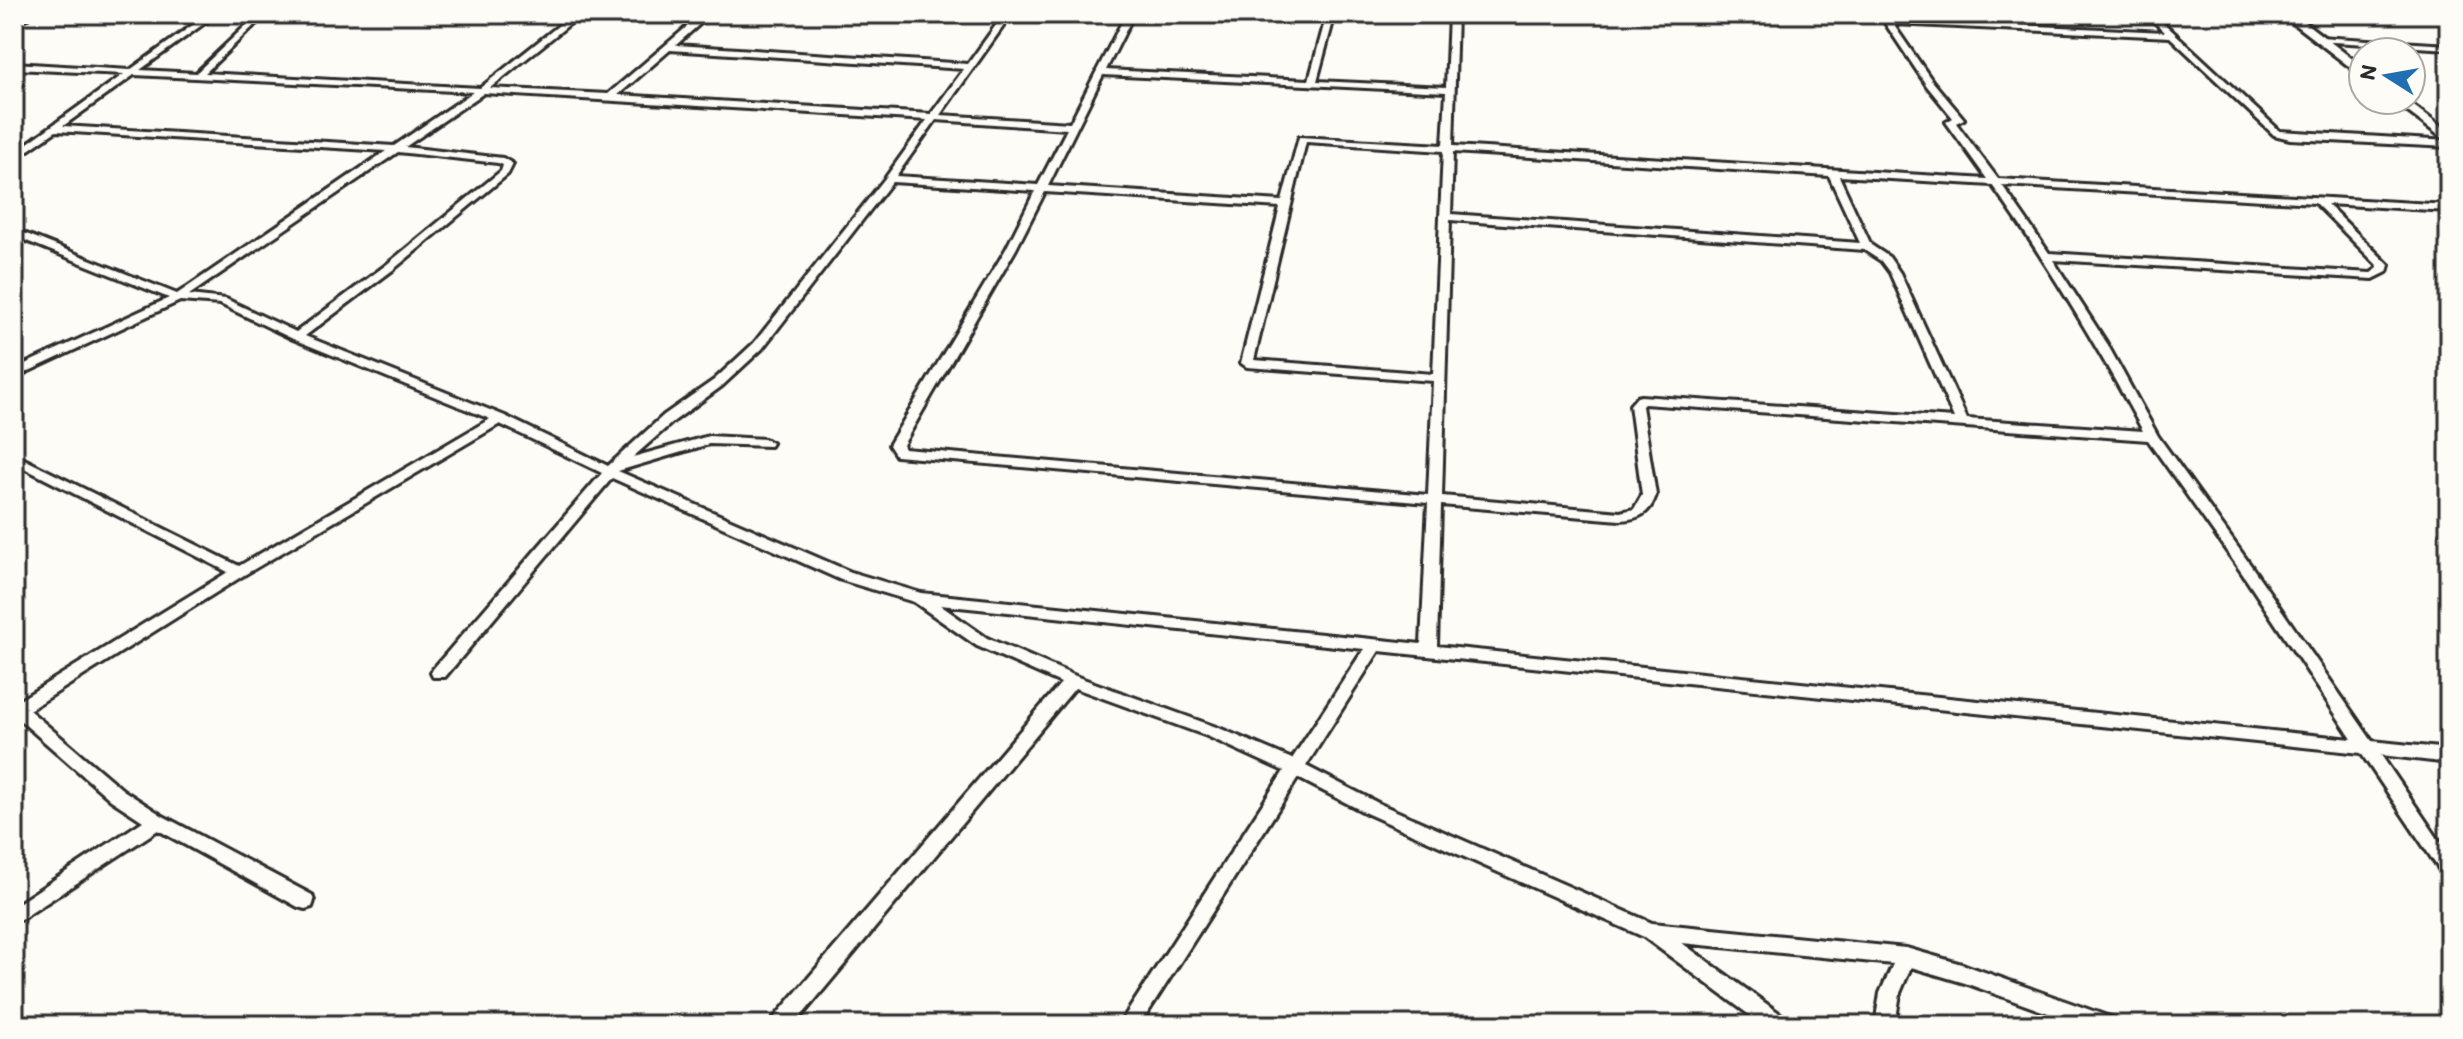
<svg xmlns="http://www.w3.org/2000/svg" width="2463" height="1039" font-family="Itim,sans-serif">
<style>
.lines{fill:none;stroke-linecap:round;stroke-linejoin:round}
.street-casing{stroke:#2b2b2b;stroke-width:6}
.secondary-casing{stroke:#2b2b2b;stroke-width:6}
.street{fill:#fdfcf7;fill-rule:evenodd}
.secondary{fill:#fdfcf7;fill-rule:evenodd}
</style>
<rect width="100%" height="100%" fill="#fdfcf7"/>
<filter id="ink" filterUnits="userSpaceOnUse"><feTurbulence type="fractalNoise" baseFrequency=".0125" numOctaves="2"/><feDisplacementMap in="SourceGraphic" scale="16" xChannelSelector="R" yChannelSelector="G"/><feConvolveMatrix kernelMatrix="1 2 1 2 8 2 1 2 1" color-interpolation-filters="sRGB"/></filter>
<g filter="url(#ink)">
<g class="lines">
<g class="street-casing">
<g id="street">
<path d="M26 14H36L14 24V19Z"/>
<path d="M208 14H217L140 70 196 73 258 14H266L205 73 480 88 573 14H582L490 88 608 94 702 14H711L676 45 968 64 1004 14H1012L940 115 1070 123 1126 14H1134L1106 70 1309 80 1327 14H1335L1317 81 1446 87 1449 14H1457L1453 146 1987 179 1946 122 1953 118 1927 86 1879 14H1887L1890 19 2165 32 2146 14H2154L2280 131 2449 141V147L2290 139 2274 135 2170 37 1893 24 1933 82 1964 119 1956 123 1998 179 2449 205V211L2327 204 2389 265 2387 272 2373 279 2053 260 2106 342 2158 436 2252 567 2372 741 2449 749V763L2381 755 2449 855V878L2443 875 2361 753 1379 651 1306 766 1380 804 1652 923 1906 948 1965 965 2107 1016 2114 1018 2117 1025H2081L1965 983 1911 967 1900 993 1895 1025H1875L1880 993 1893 964 1682 943 1786 1018 1789 1025H1763L1644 937 1368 814 1298 778 1140 1025H1119L1284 771 1207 736 1075 688 794 1025H771L774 1018 1061 683 977 646 914 602 841 580 612 478 445 677H433L431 673 433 669 602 473 500 424 244 575 29 710 123 790 163 816 312 895 314 901 312 907 305 909 298 907 158 830 14 924V906L143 821 111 800 14 715V700L18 701 228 572 14 463V454L239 566 490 419 293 339 220 304 180 301 14 378V369L169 298 14 236V229L177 294 386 151 56 131 14 160V153L124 74 14 69V63L130 70ZM670 50 964 69 931 114 618 95ZM134 75 473 92 394 146 63 126ZM1103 75 1446 92 1443 145 1299 137 1282 201 1048 186ZM484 93 927 120 886 177 754 343 714 380 664 415 608 466 505 416 305 336 394 269 508 174 513 164 503 158 405 147ZM936 120 1067 129 1038 185 896 176ZM1306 142 1443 151 1433 374 1254 360ZM398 152 498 163 503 165 501 171 386 265 296 332 226 299 189 295ZM1453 152 1829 176 1860 243 1451 214ZM1839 176 1992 185C2048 263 2097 346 2143 431L1967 419 1900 273 1889 257 1871 245ZM892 182 1035 191 1006 249 889 445 896 456 1428 503 1421 644 921 593 851 572 618 471 709 444 770 446 772 443 765 439 709 436 633 457 674 421 722 386 762 349ZM2002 185 2315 203 2378 266V268L2371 273 2049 253ZM1045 192 1280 207 1241 363 1247 367 1433 381 1428 495 905 449 903 445 1016 249ZM1450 220 1864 250 1881 261 1890 273 1954 418 1641 396 1637 397 1630 405 1642 495 1634 509 1620 512 1442 496ZM1644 404 2148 440 2242 573 2352 739 1437 646 1441 505 1620 520C1639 519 1650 514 1656 495L1642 406ZM940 605 1364 649 1292 759 1219 728 1078 677 987 638Z"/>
<path d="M1219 14H1227L1223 22 1216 20Z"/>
<path d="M2319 37 2449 45V49L2316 41 2315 39Z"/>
</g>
</g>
<g class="secondary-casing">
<g id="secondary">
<path d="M2281 14H2294L2363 67V77Z"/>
<path d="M2392 100H2406L2449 133V143Z"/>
</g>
</g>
<use href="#street" class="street"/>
<use href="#secondary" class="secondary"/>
</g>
</g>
<rect width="2463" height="1039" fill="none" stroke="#fdfcf7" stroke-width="48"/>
<rect x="24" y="24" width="2415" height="991" fill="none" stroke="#2b2b2b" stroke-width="3" filter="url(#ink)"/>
<g transform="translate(2387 76) rotate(281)"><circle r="38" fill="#fdfcf7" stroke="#a9a8a5" stroke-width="2"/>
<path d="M0-6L14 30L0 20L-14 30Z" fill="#1f6fb2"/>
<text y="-12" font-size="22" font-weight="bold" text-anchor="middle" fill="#2b2b2b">N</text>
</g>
</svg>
